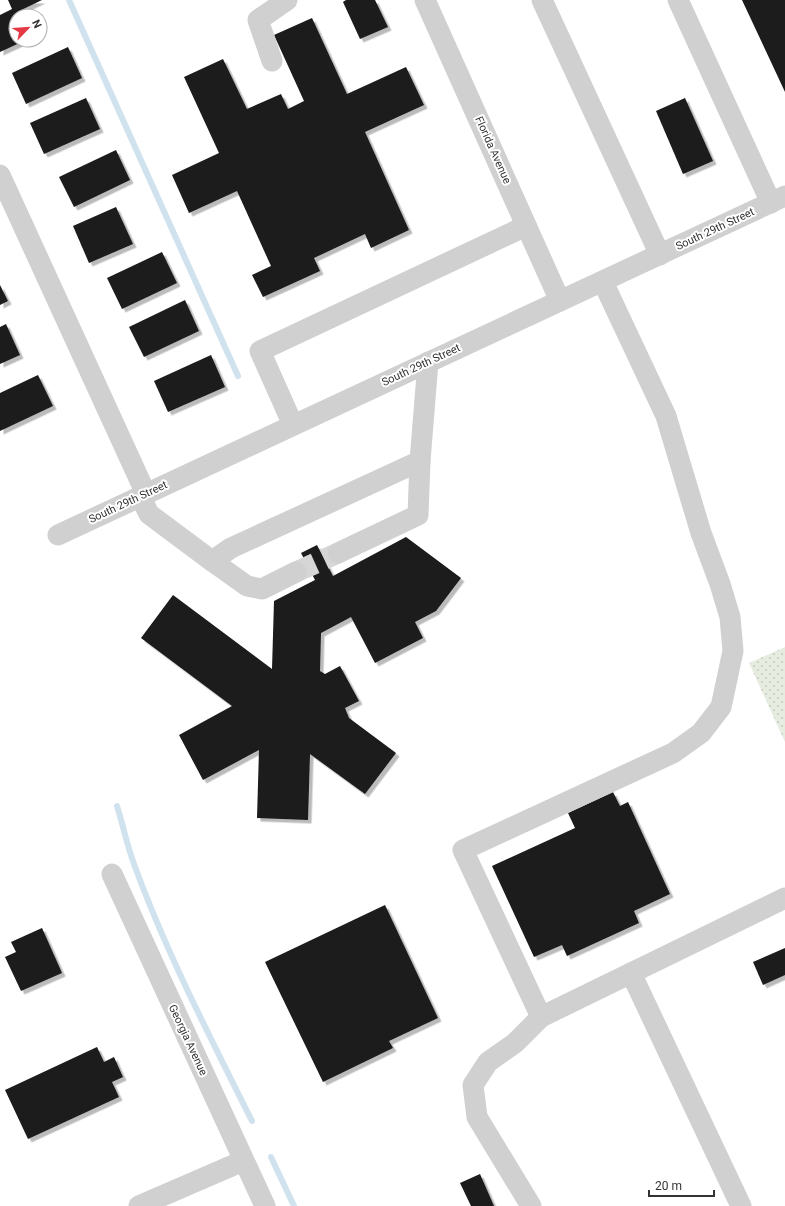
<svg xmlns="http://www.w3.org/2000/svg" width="785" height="1206" font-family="Roboto,sans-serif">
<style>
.park{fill:url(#park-dots)}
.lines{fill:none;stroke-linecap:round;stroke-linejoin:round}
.stream{stroke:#cfe2ee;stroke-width:6}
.building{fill:#1a1a1a;filter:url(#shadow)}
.minor-tunnel{stroke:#d6d6d6;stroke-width:21;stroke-dasharray:21 10;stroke-linecap:butt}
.minor{stroke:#d0d0d0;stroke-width:21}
.labels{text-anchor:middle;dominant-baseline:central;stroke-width:4;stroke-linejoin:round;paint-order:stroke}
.street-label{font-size:11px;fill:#333;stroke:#fff}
</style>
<defs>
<pattern id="park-dots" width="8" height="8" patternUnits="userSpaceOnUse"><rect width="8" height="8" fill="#e6ecdf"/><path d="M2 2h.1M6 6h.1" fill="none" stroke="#c6cbc0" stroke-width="1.8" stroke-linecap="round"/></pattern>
<filter id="shadow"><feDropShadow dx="3.5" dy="3.5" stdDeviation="0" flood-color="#0004"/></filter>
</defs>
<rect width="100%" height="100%" fill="#fff"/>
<path class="park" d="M785 647V742L749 663Z"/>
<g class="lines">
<g class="stream">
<path d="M69 0 238 376"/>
<path d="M117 806C123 825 127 845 134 864 166 952 210 1037 252 1121"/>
<path d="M271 1157 294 1206"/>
</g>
</g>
<g class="building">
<path d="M8 0H42L17 12 19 16H16V40H26L0 52V15L12 9Z"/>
<path d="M346 0H375L388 27 360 39 343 2Z"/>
<path d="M742 0H785V92Z"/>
<path d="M312 18 347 94 406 67 424 105 365 132 409 230 371 248 365 234 314 258 320 271 263 297 252 275 271 266 237 191 189 213 172 175 219 153 184 77 223 59 247 109 281 94 288 109 304 101 274 35Z"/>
<path d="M68 47 82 78 26 104 12 73Z"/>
<path d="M86 98 100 129 44 154 30 123Z"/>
<path d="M685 98 713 161 683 174 656 111Z"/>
<path d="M116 150 130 180 74 207 59 177Z"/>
<path d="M116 207 133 244 89 263 73 226Z"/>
<path d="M162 252 177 283 122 309 107 278Z"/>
<path d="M0 285 8 301 0 305Z"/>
<path d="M185 300 199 331 144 357 129 327Z"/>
<path d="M6 324 20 355 0 364V327Z"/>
<path d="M211 355 225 387 168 412 154 381Z"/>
<path d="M38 375 53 406 0 431V393Z"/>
<path d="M406 537 461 578 436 611 415 622 423 638 375 663 351 617 321 633 320 671 325 674 340 666 359 701 345 708 349 718 396 753 365 794 310 754 308 820 257 818 259 750 203 780 179 735 232 706 141 638 173 595 272 669 274 601 315 580 301 553 317 545 333 576Z"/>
<path d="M613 792 620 806 628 802 670 894 634 911 639 923 567 956 562 945 534 957 492 866 575 828 568 813Z"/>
<path d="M385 905 438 1018 389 1041 393 1048 323 1082 265 962Z"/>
<path d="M42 928 62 973 21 991 5 957 16 952 11 942Z"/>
<path d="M785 948V975L763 985 753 962Z"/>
<path d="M97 1047 104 1062 114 1057 123 1077 112 1082 119 1097 28 1139 5 1090Z"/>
<path d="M480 1174 494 1206H471L460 1183Z"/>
</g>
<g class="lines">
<path class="minor-tunnel" d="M296 572 338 553"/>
<g class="minor">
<path d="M425 0 560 301"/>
<path d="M542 0 660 255"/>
<path d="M678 0 771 203"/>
<path d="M272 61 258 20 287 0"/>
<path d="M0 175 146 494"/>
<path d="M603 282 666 416 701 533 720 584 730 617 733 651 721 707 701 733 673 753 463 850 541 1017 785 898"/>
<path d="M293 425 260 351 526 226"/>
<path d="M140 496 149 514 212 561"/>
<path d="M58 535 785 196"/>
<path d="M338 553 418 515 420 461 428 362"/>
<path d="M296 572 262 589 247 586 212 561 231 548 420 461"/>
<path d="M112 874 265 1206"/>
<path d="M631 973 741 1206"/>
<path d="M139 1206 243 1161"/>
<path d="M531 1206 477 1117 473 1085 488 1062 515 1043 541 1017"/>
</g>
</g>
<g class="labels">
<g class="street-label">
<text transform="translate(493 150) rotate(66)">Florida Avenue</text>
<text transform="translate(715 229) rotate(-25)">South 29th Street</text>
<text transform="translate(421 365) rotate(-25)">South 29th Street</text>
<text transform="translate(128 502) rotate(-25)">South 29th Street</text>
<text transform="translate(188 1040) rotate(65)">Georgia Avenue</text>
</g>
</g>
<g transform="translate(28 28) rotate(65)"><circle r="19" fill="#ffffff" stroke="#adadad"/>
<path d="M0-3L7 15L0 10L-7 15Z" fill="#e63946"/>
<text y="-6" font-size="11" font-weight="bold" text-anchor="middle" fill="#333333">N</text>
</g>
<path d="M649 1190v6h65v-6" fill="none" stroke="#333333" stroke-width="2"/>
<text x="655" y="1190" font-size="12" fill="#333333" stroke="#ffffff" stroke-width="3" paint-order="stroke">20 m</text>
</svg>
